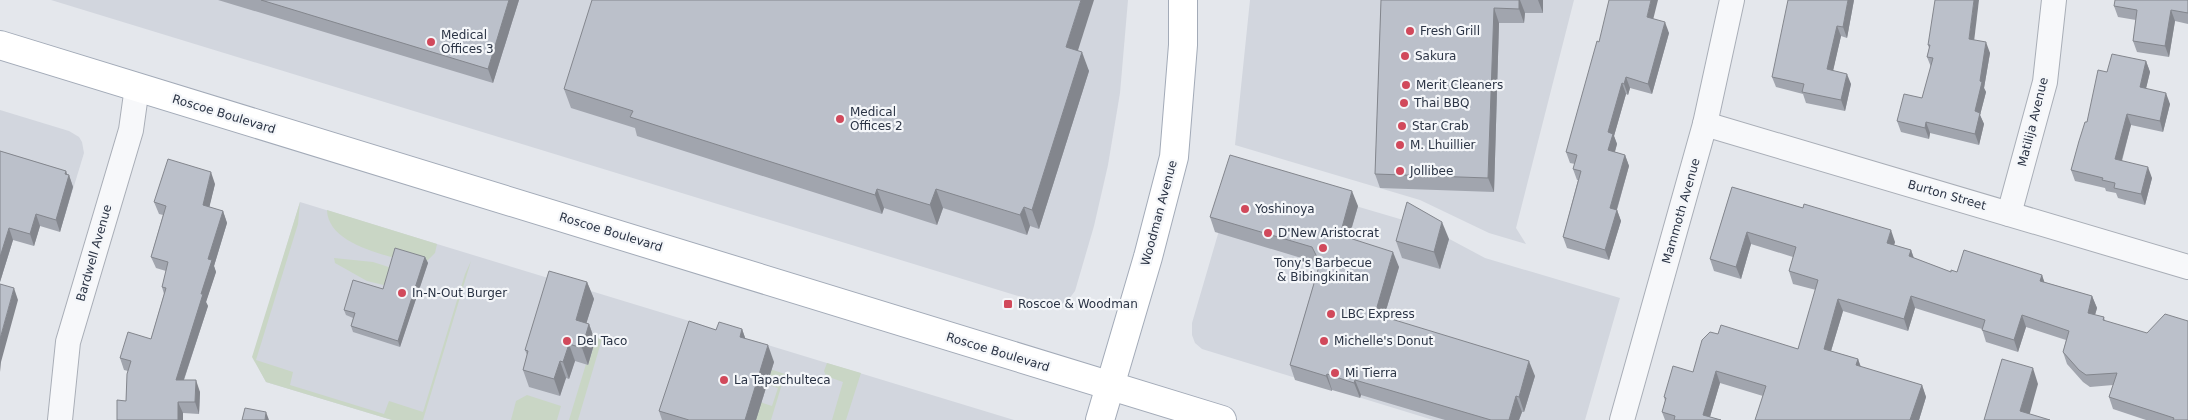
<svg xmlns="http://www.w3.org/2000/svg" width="2188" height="420" font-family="'DejaVu Sans',sans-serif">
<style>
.built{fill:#d2d6de}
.green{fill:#c9d6c5}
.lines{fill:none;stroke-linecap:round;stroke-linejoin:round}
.street-casing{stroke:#a9aeb7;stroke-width:26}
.primary-casing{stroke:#a3abb8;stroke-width:30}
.street{stroke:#f7f8fa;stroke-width:24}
.primary{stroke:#fff;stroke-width:28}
.wall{fill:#a1a5ae}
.shaded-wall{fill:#83868d}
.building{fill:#bbc0ca;stroke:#83868d}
.poi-dot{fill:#d1495b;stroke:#f4f6f9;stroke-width:2}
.labels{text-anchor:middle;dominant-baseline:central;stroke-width:4.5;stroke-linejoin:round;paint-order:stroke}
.poi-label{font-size:12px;fill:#2b3445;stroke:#f4f6f9;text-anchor:start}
.street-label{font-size:12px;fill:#2b3445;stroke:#f4f6f9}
</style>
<rect width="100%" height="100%" fill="#e4e7ec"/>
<g class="built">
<path d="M51 0H1128L1120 93 1108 165 1094 226 1075 291 1066 303 1051 306Z"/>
<path d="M1250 0H1574L1516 228 1526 244 1489 233 1420 200 1235 145Z"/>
<path d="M0 110 69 131 79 137 82 142 84 153 64 219 0 200Z"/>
<path d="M1230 169 1427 227 1485 258 1620 298 1585 420H1433L1202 349 1195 343 1192 335V323L1218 234Z"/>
<path d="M300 202 437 244 1014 420H392L266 382 253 357Z"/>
</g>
<g class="green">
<path d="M300 202 298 224 256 360 293 372 290 385 384 414 389 401 423 412 465 274 471 261 423 420H392L266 382 252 357Z"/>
<path d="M327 210 437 244 435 253 425 263 417 264C391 256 328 246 327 210Z"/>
<path d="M334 258 373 262 398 270 392 287 367 281 335 263Z"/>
<path d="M599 338 602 339 578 420H569L586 364 588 365 595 342 593 340Z"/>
<path d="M827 363 861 373 846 420H832L843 382 826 376 824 371Z"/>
<path d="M764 367 785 374 771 420H748L754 400 772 406 778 388 759 382Z"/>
<path d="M527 395 561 406 557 420H511L516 401Z"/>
</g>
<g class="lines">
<g class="street-casing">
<g id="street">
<path d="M1705 124 2188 267"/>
<path d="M2009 214 2045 82 2054 0"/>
<path d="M60 420 68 342 131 130 137 87"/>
<path d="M1622 420 1705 124 1732 0"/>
</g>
</g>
<g class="primary-casing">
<g id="primary">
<path d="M0 45 1222 420"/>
<path d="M1100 420 1148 257 1174 157 1183 45V0"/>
</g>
</g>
<use href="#street" class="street"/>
<use href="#primary" class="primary"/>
</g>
<g class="wall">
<path d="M218 0H519L493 83Z"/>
<path d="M1381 0H1543V13H1525L1524 23H1499L1494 192 1380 188 1375 174Z"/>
<path d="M1854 0 1847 38 1841 36 1833 70 1851 84 1845 111 1806 103 1803 94 1776 87 1772 77Z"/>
<path d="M2188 0V24L2175 21 2169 57 2137 52 2133 41 2136 20 2118 17 2114 6Z"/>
<path d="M1653 19 1669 33 1652 94 1630 88 1628 95 1626 94 1614 136 1617 144 1615 152 1625 155 1629 166 1617 210 1621 221 1609 260 1567 248 1563 237 1578 180H1577L1573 169 1575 164 1570 163 1566 152 1599 42Z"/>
<path d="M1975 40 1990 53 1984 88 1986 92 1980 115 1984 124 1979 145 1930 133 1929 139 1901 132 1897 121 1922 98 1931 67 1927 57 1929 48 1928 45Z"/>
<path d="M1078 50 1089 71 1039 229 1030 226 1027 235 943 208 937 225 884 208 882 214 637 136 635 128 571 108 564 89Z"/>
<path d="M2146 61 2150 72 2146 88 2170 104 2163 132 2131 125 2122 161 2152 178 2145 205 2118 198 2116 193 2106 191 2105 188 2075 181 2071 170 2087 122 2107 72Z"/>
<path d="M0 151 66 171 67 174 69 175 73 187 60 232 40 226 34 246 13 240 0 282Z"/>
<path d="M215 184 209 207 223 211 227 223 214 266 216 272 206 302 208 306 184 380 200 392 199 414 183 413V420H117L126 401 128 371 124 370 120 358 151 339 164 294 162 287 166 271 156 268 151 257 163 215 159 214 154 202Z"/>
<path d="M1732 187 1803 208 1895 242 1894 245 1911 250 1914 258 1951 272 2042 275 2044 282 2092 296 2097 308 2095 315 2104 317 2105 321 2188 420H2146L2113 409 2109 397 2113 385 2090 387 2083 382 2067 364 2063 352 2066 340 2026 327 2018 352 1986 342 1982 329 1915 308 1908 331 1843 311 1831 351 1858 359 1861 367 1922 385 1926 397 1919 420H1755L1763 396 1720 383 1710 417 1721 420H1665L1662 412 1665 401 1664 397 1693 372 1718 334 1798 349 1816 290 1793 284 1789 271 1793 257 1751 244 1741 279 1714 271 1710 259Z"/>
<path d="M1358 206 1349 238 1399 267 1384 317 1535 376 1524 412H1522L1519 420H1445L1361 395 1360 398 1332 390V391L1295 380 1290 365 1319 266 1318 263 1215 232 1210 217Z"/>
<path d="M1449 239 1440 269 1402 258 1396 241Z"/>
<path d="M425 257 428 263 400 347 353 332 351 326 353 318 346 315 344 310 383 289Z"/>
<path d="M587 282 594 299 586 324H589L595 341 588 365 575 361 569 379 566 378 560 396 529 387 523 370 527 355 525 350Z"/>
<path d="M742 329 745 338 774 362 756 420H662L659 411 716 330Z"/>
</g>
<g class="shaded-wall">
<path d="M509 0H519L493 83 488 69Z"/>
<path d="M1081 0H1094L1073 66 1066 47Z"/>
<path d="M1519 0H1520L1525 13 1524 23 1519 9Z"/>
<path d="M1538 0H1543V13Z"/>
<path d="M1651 0H1658L1651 28 1647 17Z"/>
<path d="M1848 0H1854L1847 38 1843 27Z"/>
<path d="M1974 0H1979L1973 50 1969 39Z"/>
<path d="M1494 8 1499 23 1494 192 1488 178Z"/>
<path d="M2171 10 2175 21 2169 57 2165 46Z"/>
<path d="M1665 22 1669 33 1652 94 1648 84Z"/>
<path d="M1837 26 1841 36 1831 80 1827 69Z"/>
<path d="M1986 42 1990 53 1984 88 1986 92 1980 115 1984 124 1979 145 1975 134V111Z"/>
<path d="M1082 52 1089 71 1039 229 1032 210Z"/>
<path d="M2146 61 2150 72 2144 97 2140 87Z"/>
<path d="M1847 74 1851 84 1845 111 1841 100Z"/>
<path d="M1626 77 1630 88 1628 95 1624 84Z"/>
<path d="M1622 83 1626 94 1614 136 1617 144 1612 161 1608 150V132Z"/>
<path d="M2166 93 2170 104 2163 132 2160 121Z"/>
<path d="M2127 114 2131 125 2119 170 2115 159Z"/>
<path d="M1926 122 1930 133 1929 139 1925 128Z"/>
<path d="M1625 155 1629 166 1614 219 1610 208Z"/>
<path d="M2148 167 2152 178 2145 205 2141 194Z"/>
<path d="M66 171 68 178 69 175 73 187 60 232 56 220Z"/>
<path d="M211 172 215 184 207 217 203 205Z"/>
<path d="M877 189 884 208 882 214 875 195Z"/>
<path d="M936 189 943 208 937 225 930 205Z"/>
<path d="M1352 191 1358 206 1345 250 1340 235Z"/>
<path d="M1024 207 1030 226 1027 235 1020 215Z"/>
<path d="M1617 210 1621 221 1609 260 1605 250Z"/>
<path d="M223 211 227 223 214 266 216 272 206 302 208 306 180 391 176 380 208 259Z"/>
<path d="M36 214 40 226 34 246 30 234Z"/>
<path d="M1442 222 1449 239 1440 269 1434 252Z"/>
<path d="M9 228 13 240 0 282V257Z"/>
<path d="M1891 230 1895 242 1891 255 1887 243Z"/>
<path d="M1747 232 1751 244 1741 279 1736 267Z"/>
<path d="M1911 250 1915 262 1909 256Z"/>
<path d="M1393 252 1399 267 1380 330 1375 314Z"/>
<path d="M425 257 428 263 400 347 398 341Z"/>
<path d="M2042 275 2046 287 2040 281Z"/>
<path d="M587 282 594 299 582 337 576 320Z"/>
<path d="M14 288 18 300 1 362 0 372V339Z"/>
<path d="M1911 296 1915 308 1908 331 1904 319Z"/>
<path d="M2092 296 2097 308 2092 325 2088 313Z"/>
<path d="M1838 299 1843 311 1828 361 1824 349Z"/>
<path d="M2022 315 2026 327 2018 352 2014 340Z"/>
<path d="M589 324 595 341 588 365 582 348Z"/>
<path d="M742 329 748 346 740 337Z"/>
<path d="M569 344 575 361 569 379 563 362Z"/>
<path d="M768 345 774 362 756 420H745Z"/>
<path d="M1858 359 1862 371 1856 365Z"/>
<path d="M560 361 566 378 560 396 554 379Z"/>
<path d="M1529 361 1535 376 1524 412 1519 397Z"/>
<path d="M2033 368 2038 384 2028 420 2020 411Z"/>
<path d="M1716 371 1720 383 1709 420 1703 415Z"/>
<path d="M1327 374 1332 390V391L1326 376Z"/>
<path d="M196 380 200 392 199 414 195 402Z"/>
<path d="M1355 380 1361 395 1360 398 1354 383Z"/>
<path d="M1922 385 1926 397 1919 420H1910Z"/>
<path d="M1516 396 1522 412 1519 420H1509Z"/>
<path d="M178 402 183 413V420H178Z"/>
<path d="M266 412 269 420H265Z"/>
</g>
<g class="building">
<path d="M261 0H509L488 69Z"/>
<path d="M592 0H1081L1066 47 1082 52 1032 210 1024 207 1020 215 936 189 930 205 877 189 875 195 630 117 633 111 564 89Z"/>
<path d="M1381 0H1519V9L1494 8 1488 178 1375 174Z"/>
<path d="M1609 0H1651L1647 17 1665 22 1648 84 1626 77 1624 84 1622 83 1608 132 1613 134 1608 150 1625 155 1610 208 1617 210 1605 250 1563 237 1581 171 1573 169 1577 155 1566 152 1597 41 1599 42Z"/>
<path d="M1788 0H1848L1843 27 1837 26 1827 69 1847 74 1841 100 1802 92 1804 84 1772 77Z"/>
<path d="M1935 0H1974L1969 39 1986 42 1980 81 1982 82 1975 111 1980 113 1975 134 1926 122 1925 128 1897 121 1904 94 1922 98 1933 58 1927 57 1930 45H1928Z"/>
<path d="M2115 0H2188V13L2171 10 2165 46 2133 41 2137 10 2114 6Z"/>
<path d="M2112 54 2146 61 2140 87 2166 93 2160 121 2127 114 2115 159 2148 167 2141 194 2114 188 2115 183 2102 180 2103 178 2071 170 2079 141 2085 122H2087L2098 70 2107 72Z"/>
<path d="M0 151 66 171 65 174 69 175 56 220 36 214 30 234 9 228 0 257Z"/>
<path d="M1230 155 1352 191 1340 235 1393 252 1375 314 1529 361 1519 397 1516 396 1509 420H1491L1355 380 1354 383 1327 374 1326 376 1290 365 1320 263 1312 247 1210 217Z"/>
<path d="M168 159 211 172 203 205 223 211 208 259 212 260 201 294H203L176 380H196L195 402H178V420H117V400L126 401 127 374 131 361 120 358 128 332 151 339 166 288 162 287 168 262 151 257 166 206 154 202Z"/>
<path d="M1732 187 1803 208 1804 204 1891 230 1887 243 1911 250 1909 256 1951 272V270L1957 272 1964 250 2042 275 2040 281 2092 296 2088 313 2104 317 2103 320 2147 333 2165 314 2188 321V420H2173L2174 418 2109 397 2117 373 2086 375 2079 370 2063 352 2069 331 2022 315 2014 340 1982 330 1985 320 1911 296 1904 319 1838 299 1824 349 1858 359 1856 365 1922 385 1910 420H1755L1766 386 1716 371 1703 415 1721 420H1674L1675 416 1662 412 1666 398 1664 397 1673 366 1693 372 1702 340 1710 332 1718 334 1721 325 1798 349 1818 280 1789 271 1796 247 1747 232 1736 267 1710 259Z"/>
<path d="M1407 202 1442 222 1434 252 1396 241Z"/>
<path d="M395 248 425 257 398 341 351 326 355 313 344 310 353 280 383 289Z"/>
<path d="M549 271 587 282 576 320 589 324 582 348 569 344 563 362 560 361 554 379 523 370 528 351 525 350Z"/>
<path d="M0 284 14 288 0 339Z"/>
<path d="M689 321 716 330 719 322 742 329 740 337 768 345 745 420H689L659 411Z"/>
<path d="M2002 359 2033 368 2020 411 2050 420H1984Z"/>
<path d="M245 408 266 412 265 420H242Z"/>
</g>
<g class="poi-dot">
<circle cx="1410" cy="31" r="5"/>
<circle cx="431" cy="42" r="5"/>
<circle cx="1405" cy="56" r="5"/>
<circle cx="1406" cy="85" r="5"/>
<circle cx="1404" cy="103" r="5"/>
<circle cx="840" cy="119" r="5"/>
<circle cx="1402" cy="126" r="5"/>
<circle cx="1400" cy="145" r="5"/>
<circle cx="1400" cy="171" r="5"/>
<circle cx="1245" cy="209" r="5"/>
<circle cx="1268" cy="233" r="5"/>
<circle cx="1323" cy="248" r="5"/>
<circle cx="402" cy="293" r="5"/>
<rect x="1003" y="299" width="10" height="10" rx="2.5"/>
<circle cx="1331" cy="314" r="5"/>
<circle cx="567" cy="341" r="5"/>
<circle cx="1324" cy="341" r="5"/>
<circle cx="1335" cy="373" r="5"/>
<circle cx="724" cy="380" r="5"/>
</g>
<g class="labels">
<g class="poi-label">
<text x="1420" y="31">Fresh Grill</text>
<text x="441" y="35">Medical<tspan x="441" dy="14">Offices 3</tspan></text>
<text x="1415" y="56">Sakura</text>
<text x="1416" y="85">Merit Cleaners</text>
<text x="1414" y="103">Thai BBQ</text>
<text x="850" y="112">Medical<tspan x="850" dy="14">Offices 2</tspan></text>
<text x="1412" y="126">Star Crab</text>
<text x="1410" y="145">M. Lhuillier</text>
<text x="1410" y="171">Jollibee</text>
<text x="1255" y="209">Yoshinoya</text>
<text x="1278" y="233">D'New Aristocrat</text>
<text x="1323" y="263" text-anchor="middle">Tony's Barbecue<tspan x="1323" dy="14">&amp; Bibingkinitan</tspan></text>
<text x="412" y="293">In-N-Out Burger</text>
<text x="1018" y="304">Roscoe &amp; Woodman</text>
<text x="1341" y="314">LBC Express</text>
<text x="577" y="341">Del Taco</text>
<text x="1334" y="341">Michelle's Donut</text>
<text x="1345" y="373">Mi Tierra</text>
<text x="734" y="380">La Tapachulteca</text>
</g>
<g class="street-label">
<text transform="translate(224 114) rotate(17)">Roscoe Boulevard</text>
<text transform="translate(2033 122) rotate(-76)">Matilija Avenue</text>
<text transform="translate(1947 195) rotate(16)">Burton Street</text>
<text transform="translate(1681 211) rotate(-74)">Mammoth Avenue</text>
<text transform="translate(1159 213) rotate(-75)">Woodman Avenue</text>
<text transform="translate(611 232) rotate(17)">Roscoe Boulevard</text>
<text transform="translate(94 253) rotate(-74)">Bardwell Avenue</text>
<text transform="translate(998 352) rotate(17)">Roscoe Boulevard</text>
</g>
</g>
</svg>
